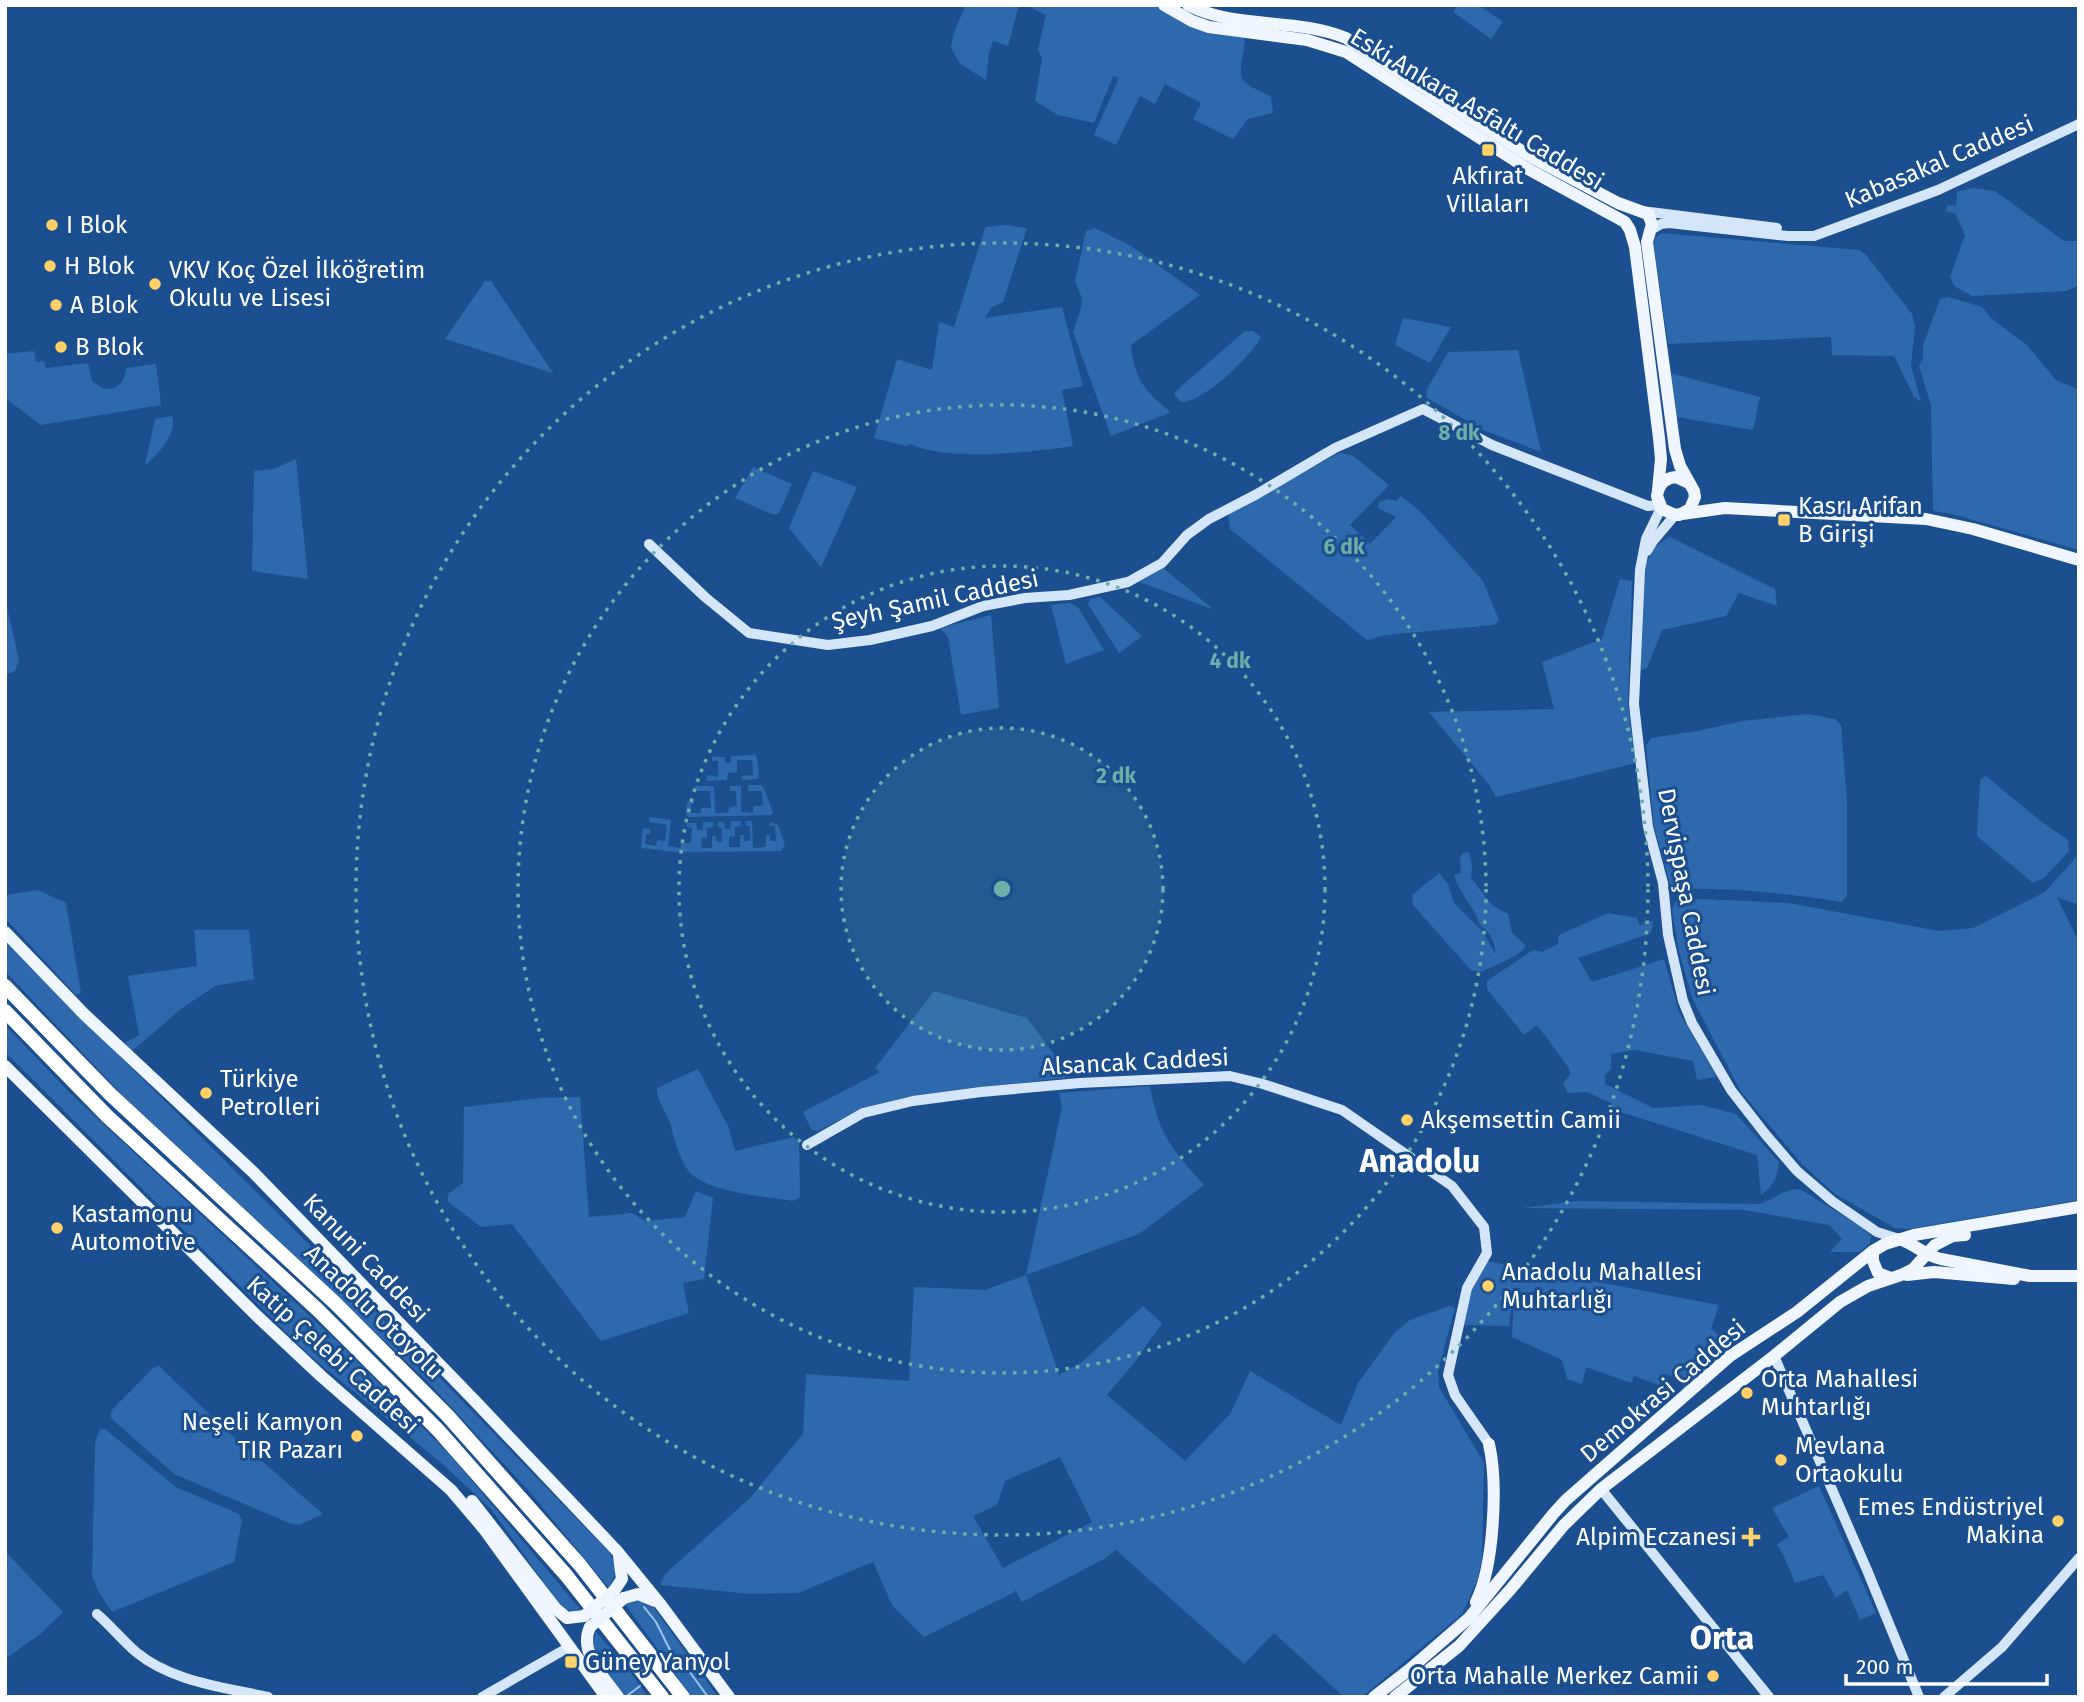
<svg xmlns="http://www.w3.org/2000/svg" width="2084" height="1702" font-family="'Fira Sans',sans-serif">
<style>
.green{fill:#2e69ad;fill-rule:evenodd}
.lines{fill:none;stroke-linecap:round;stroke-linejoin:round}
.stream{stroke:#9cc4f0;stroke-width:2}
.secondary{stroke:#d6e6fa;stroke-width:10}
.primary{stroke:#f0f6ff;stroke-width:12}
.highway{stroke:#fff;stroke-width:14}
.primary-bridge{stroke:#f0f6ff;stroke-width:12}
.ring{fill:none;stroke:#6fada8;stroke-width:3.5;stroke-dasharray:3.5 7}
.poi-dot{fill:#ffd166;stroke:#1b4f8f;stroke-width:2.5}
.labels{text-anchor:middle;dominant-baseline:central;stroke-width:6;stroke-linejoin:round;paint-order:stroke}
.street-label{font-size:24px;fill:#fff;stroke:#1b4f8f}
.poi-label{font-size:24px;fill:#fff;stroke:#1b4f8f;text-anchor:start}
.district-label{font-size:32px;font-weight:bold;fill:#fff;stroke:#1b4f8f}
.centre{fill:#6fada8;stroke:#1b4f8f;stroke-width:3.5}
.ring-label{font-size:21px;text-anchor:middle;font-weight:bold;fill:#6fada8;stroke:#1b4f8f;stroke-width:6;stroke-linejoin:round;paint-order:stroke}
</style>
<rect width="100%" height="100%" fill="#1b4f8f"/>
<g class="green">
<path d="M966 5H1019L1008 46 993 41 989 53 986 80 959 63 951 47 954 32Z"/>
<path d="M1025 5H1158L1170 14 1243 38 1245 41C1239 80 1234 80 1271 96L1273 113 1248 119 1233 139 1193 119 1201 103 1165 84 1155 104 1140 96 1116 145 1094 135 1119 78 1113 76 1094 123 1058 115 1035 101 1042 58 1038 50 1046 15Z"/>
<path d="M1458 5H1478L1503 22 1491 39 1453 12Z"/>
<path d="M1972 188 1995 191 2064 241H2079V285L2067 291 1972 296 1954 286 1950 277 1965 235 1955 213 1946 211 1947 205 1956 206 1957 192Z"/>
<path d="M1006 225 1027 228 1003 302 991 308 985 318 1062 307 1083 386 1062 390 1073 446C1034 452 945 462 911 444L906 446 874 438 897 359 932 370 939 322 954 327 984 231 986 227Z"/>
<path d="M1095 228 1131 246 1200 295 1131 345C1134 378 1145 392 1170 411L1167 414 1111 436 1073 332 1081 308 1082 298 1075 281 1086 231Z"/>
<path d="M1662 233 1859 250 1866 255 1912 314 1915 326 1911 365 1921 402 1914 397 1894 356 1832 355 1831 337 1668 344 1654 246 1655 238Z"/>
<path d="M485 281H491L553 373 445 339Z"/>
<path d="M1949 297 1982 307 1992 319 2027 345 2056 380 2079 390V550L1952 514 1933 511 1931 405 1919 366 1923 358V345L1940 299Z"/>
<path d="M1403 318 1451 327 1430 363 1395 345Z"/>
<path d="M1245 331H1253L1261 337C1252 356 1202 403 1181 402L1174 394 1177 390Z"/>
<path d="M1518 350 1541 452 1483 430 1427 398 1426 391 1448 352Z"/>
<path d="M34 351 36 362 44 361 46 368 88 363 92 381 104 389C118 390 125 382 126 368L156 364 161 405 41 425 5 398V354Z"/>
<path d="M1670 373 1760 397 1753 430 1676 417Z"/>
<path d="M172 416C178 432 158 455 145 465L155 419Z"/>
<path d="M1339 453 1352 455 1389 485 1350 525 1370 544 1396 517 1378 508 1379 502 1387 499 1396 501 1401 496 1422 513 1483 581 1499 620 1494 625 1386 635 1367 640 1230 529 1228 515 1232 512Z"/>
<path d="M296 459 308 579 252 571 254 471 273 469Z"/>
<path d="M753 467 792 484 779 513 774 515 735 498Z"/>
<path d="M813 471 857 487 821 567 789 528Z"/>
<path d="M1670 537 1775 589 1777 606 1739 593 1726 616 1662 630 1647 668 1641 670C1642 638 1637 583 1650 555 1655 546 1661 541 1670 537Z"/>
<path d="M1163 568 1213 609H1212L1139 582Z"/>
<path d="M1620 579 1632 581 1628 704 1636 763 1496 797 1490 786 1429 712 1554 709 1542 662 1602 639Z"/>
<path d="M1100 597 1142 636 1119 653 1088 604 1090 599Z"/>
<path d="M5 599 19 660 15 671 5 675Z"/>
<path d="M1070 603 1078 607 1104 650 1066 664 1051 605Z"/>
<path d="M991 615 999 708 961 715 948 637 940 628Z"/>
<path d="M1808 714 1835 719 1841 725 1847 801V896L1841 902C1786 893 1731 888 1676 889L1670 884 1654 827 1646 746 1651 738 1697 731 1743 721Z"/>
<path d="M755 755 757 758 759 777 757 779 742 780V776L753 775 752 760H737V772L728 773 727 780 707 781V775L718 777V761H712V757H725V763H731V756Z"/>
<path d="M1986 776 2038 819 2068 840 2069 851 2044 878 2033 883 1977 836 1980 780Z"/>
<path d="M748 785H761L764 788 773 813 772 815 689 817 686 814 687 802 694 801V804H691V813H701V808H711L710 791H695V786H714L715 813H727L730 807 737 806 736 791H730V786H741V812L753 813V806H763L762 791H748Z"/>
<path d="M650 817 671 820 668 846 680 848 681 843H691L692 828 687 827V823H696L697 830H703V822H713V827L707 828V838H701L702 848H712V836H716L717 842H722V828L718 827V822H724L725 829H730L731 821H741V826L735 827V836L729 837V847H740V835H744V841H750V826H746L745 821H752L753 848 766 847V835H770V841H776L775 826H769L770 822 778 825 785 845 781 851 677 852 641 848 643 828 650 829V834H646L645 844 656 846 657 840 665 841 667 825 649 822Z"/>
<path d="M1469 852 1472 866 1471 878 1492 905 1508 914 1512 933 1525 945V948C1512 960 1497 964 1481 972L1471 970 1413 905 1412 895 1439 873 1448 884 1454 903 1483 932 1495 954C1496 942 1489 931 1480 925 1475 907 1459 894 1454 875L1461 873 1460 859 1463 853Z"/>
<path d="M2079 854V905L2057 897 2079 942V1200L1908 1229 1895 1228 1835 1194 1802 1164 1741 1092 1693 1000 1679 952 1672 909 1678 898 1789 903 1939 931 1973 928 2045 892Z"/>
<path d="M38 890 66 903 81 993 76 995 5 918V895Z"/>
<path d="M1608 913 1637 918 1640 926 1647 921H1653L1652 930 1649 934 1578 958 1592 982 1664 959 1679 1012 1717 1077 1697 1080 1693 1061 1635 1050 1611 1054V1069L1605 1075V1084L1653 1108 1701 1105 1736 1114 1779 1162C1777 1178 1774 1186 1761 1195L1757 1155 1611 1109V1103L1587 1092 1568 1093 1563 1084 1570 1075 1569 1068 1537 1025 1524 1035 1487 989V981L1533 950 1542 952 1558 944 1559 935Z"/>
<path d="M194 930H249L254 979 215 986 181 1009 131 1052 124 1043 139 1035 128 976 197 966Z"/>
<path d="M5 942 350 1285 609 1552C617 1567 617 1573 609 1588L529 1491 424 1378 127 1100 5 971Z"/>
<path d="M934 991 1027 1018 1071 1077 913 1096 861 1109 818 1131 811 1129 803 1112 880 1072 875 1068Z"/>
<path d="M5 1025 70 1093 344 1348 451 1456 580 1609 573 1611 563 1609 491 1509 439 1461 309 1355 5 1052Z"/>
<path d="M698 1069 728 1126 735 1151 794 1137 799 1143 800 1197 793 1201C765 1196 704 1193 687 1169 678 1155 674 1138 670 1123 666 1113 656 1098 657 1088Z"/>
<path d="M1150 1086C1159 1136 1172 1149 1204 1185L1139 1234 1026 1275 1059 1375 1082 1362 1143 1306 1162 1323 1134 1363 1107 1395 1185 1461 1230 1414 1250 1371 1341 1425 1358 1383 1395 1332 1410 1320 1449 1306 1455 1308 1438 1371 1439 1387 1484 1463 1482 1556 1478 1579 1462 1614 1362 1697H1344L1274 1633 1244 1664 1116 1550 1104 1559 1022 1602 1011 1583 1015 1592 924 1637 892 1605 873 1562 798 1593 750 1594 660 1585 665 1574 749 1499 803 1434 806 1374 909 1381 914 1287 985 1290 1026 1275 1062 1107 1059 1093ZM1060 1457 1092 1522 1003 1568 973 1516 997 1505 1005 1481Z"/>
<path d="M580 1097 589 1217 632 1213 645 1221 685 1217 696 1191 713 1198 704 1279 683 1283 689 1313 601 1341 512 1224 481 1227 447 1201 449 1193 463 1183 464 1107 539 1098Z"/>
<path d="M1800 1189 1860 1226 1871 1236 1870 1243 1860 1252H1830L1842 1239 1829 1225 1744 1210 1522 1208 1578 1201 1760 1204C1777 1198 1781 1190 1800 1189Z"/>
<path d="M1487 1261 1719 1305 1711 1329 1733 1345 1681 1392 1686 1380 1665 1374 1662 1375 1659 1385 1634 1376 1631 1383 1586 1367 1582 1384 1567 1379 1562 1360 1512 1337 1515 1282 1509 1326 1460 1325 1471 1288Z"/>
<path d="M159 1366 226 1430 323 1514 299 1525 289 1523 174 1474 111 1418V1411L153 1368Z"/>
<path d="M100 1429H105L176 1487 239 1514 242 1521 234 1562 112 1612 98 1591 92 1575 95 1443Z"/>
<path d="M1819 1486 1876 1613 1860 1620 1847 1590 1836 1598 1823 1575 1795 1583 1784 1556 1777 1544 1789 1537 1772 1508Z"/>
<path d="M5 1551 63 1612 39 1635 5 1659Z"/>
<path d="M638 1599 654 1608 718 1697H692L625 1604Z"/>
<path d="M596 1632 624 1663 648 1697H625L596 1655 592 1643Z"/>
</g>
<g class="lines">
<g class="stream">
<path d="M644 1607 656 1622 673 1656 689 1671 708 1697"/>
<path d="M628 1695 640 1686"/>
</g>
<g class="secondary">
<path d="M1642 211 1777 228"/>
<path d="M1649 231 1661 224 1669 223 1788 236H1814L1938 190 2079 124"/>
<path d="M1661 508 1646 539 1640 570 1634 704 1648 827 1663 883 1668 935 1683 1001 1692 1023 1731 1090 1766 1135 1797 1171 1832 1201 1877 1232 1899 1239"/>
<path d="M649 544 705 597 749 633 828 645 870 640 932 626 983 606 1025 598 1069 595 1128 582 1162 563 1187 535 1209 519 1257 494 1335 448 1423 409 1492 445 1648 506 1659 505"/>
<path d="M1647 551 1653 541 1675 515"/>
<path d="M807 1145 863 1113 913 1101 981 1092 1080 1083 1230 1076 1263 1084 1342 1110 1452 1186 1484 1227 1487 1253 1467 1288 1448 1375 1455 1395 1489 1444"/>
<path d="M1774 1356 1867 1570 1919 1697"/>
<path d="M1601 1489 1769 1697"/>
<path d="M97 1614C111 1626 122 1640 136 1652 172 1682 224 1687 268 1697"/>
<path d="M482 1697 569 1647"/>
<path d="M1944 1697 2002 1647 2079 1558"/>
</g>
<g class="primary">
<path d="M1164 5 1192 21 1209 27 1307 40 1346 52 1528 169 1625 222 1630 230 1635 247 1659 438 1661 459 1658 490"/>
<path d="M1188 5C1237 30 1295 17 1346 38L1533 158 1618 203 1648 214 1652 224 1647 242 1675 449 1680 466 1694 491 1695 497 1690 509 1679 515"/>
<path d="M1689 483 1676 477C1665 478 1659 484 1657 496L1662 509 1675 515 1725 508 1926 519 1973 529 2079 560"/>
<path d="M5 932 84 1014 253 1172 475 1401 617 1551 661 1605 729 1697"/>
<path d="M5 1066 257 1316 321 1376 451 1490 484 1529 606 1697"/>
<path d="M1899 1239C1915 1244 1924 1255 1941 1259L2030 1276H2079"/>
<path d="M1873 1251V1261L1878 1273 1891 1278"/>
<path d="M1907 1275 1934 1272 2014 1279"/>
<path d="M472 1501 556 1609 567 1618 584 1616"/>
<path d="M614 1591 622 1579 619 1556"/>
<path d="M624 1598 638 1594 655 1601"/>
<path d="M1476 1602C1494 1566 1498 1484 1489 1444"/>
<path d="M590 1627C578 1652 604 1677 618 1697"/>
<path d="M1374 1697 1410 1669 1469 1618 1554 1513 1566 1500 1730 1356 1797 1312 1873 1251 1885 1244 1914 1235 2079 1207"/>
<path d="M1395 1697 1459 1646 1510 1590 1564 1525 1601 1489 1774 1356 1840 1302 1868 1286 1901 1275 1913 1269 1935 1245 1953 1236 1965 1235"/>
</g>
<g class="highway">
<path d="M5 986 110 1094 335 1303 447 1415 580 1565 683 1697"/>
<path d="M5 1011 107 1116 318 1310 438 1430 566 1575 662 1697"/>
</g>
<g class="primary-bridge">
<path d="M584 1616 614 1591"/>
<path d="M590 1627 624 1598"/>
</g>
</g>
<circle cx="1002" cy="889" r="161" fill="#6fada8" fill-opacity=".12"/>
<g class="ring">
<circle cx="1002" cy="889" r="161"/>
<circle cx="1002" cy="889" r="323"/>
<circle cx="1002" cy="889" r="484"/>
<circle cx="1002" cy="889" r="646"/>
</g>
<g class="poi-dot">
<rect x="1481" y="143" width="14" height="14" rx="3.5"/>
<circle cx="52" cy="225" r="7"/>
<circle cx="50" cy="266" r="7"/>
<circle cx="155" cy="284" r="7"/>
<circle cx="56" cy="305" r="7"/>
<circle cx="61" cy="347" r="7"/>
<rect x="1777" y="513" width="14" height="14" rx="3.5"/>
<circle cx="206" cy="1093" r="7"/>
<circle cx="1407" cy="1120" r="7"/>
<circle cx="57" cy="1228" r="7"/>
<circle cx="1488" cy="1286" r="7"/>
<circle cx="1747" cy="1393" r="7"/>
<circle cx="357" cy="1436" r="7"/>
<circle cx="1781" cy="1460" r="7"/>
<circle cx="2058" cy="1521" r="7"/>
<path d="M1747.5 1526.5h7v7h7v7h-7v7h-7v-7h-7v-7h7z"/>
<rect x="564" y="1655" width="14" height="14" rx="3.5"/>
<circle cx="1713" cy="1676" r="7"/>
</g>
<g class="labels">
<g class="street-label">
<text transform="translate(1477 109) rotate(31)">Eski Ankara Asfaltı Caddesi</text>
<text transform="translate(1939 162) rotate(-23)">Kabasakal Caddesi</text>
<text transform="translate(935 600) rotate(-12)">Şeyh Şamil Caddesi</text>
<text transform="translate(1686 892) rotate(79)">Dervişpaşa Caddesi</text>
<text transform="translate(1135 1062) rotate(-3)">Alsancak Caddesi</text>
<text transform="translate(366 1258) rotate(46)">Kanuni Caddesi</text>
<text transform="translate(374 1312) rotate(44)">Anadolu Otoyolu</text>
<text transform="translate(333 1355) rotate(42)">Katip Çelebi Caddesi</text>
<text transform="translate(1663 1391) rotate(-40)">Demokrasi Caddesi</text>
</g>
<g class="poi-label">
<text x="1488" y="176" text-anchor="middle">Akfırat<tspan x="1488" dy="28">Villaları</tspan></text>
<text x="66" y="225">I Blok</text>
<text x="64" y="266">H Blok</text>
<text x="169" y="270">VKV Koç Özel İlköğretim<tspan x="169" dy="28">Okulu ve Lisesi</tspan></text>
<text x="70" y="305">A Blok</text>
<text x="75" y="347">B Blok</text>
<text x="1798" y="506">Kasrı Arifan<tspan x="1798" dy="28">B Girişi</tspan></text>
<text x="220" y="1079">Türkiye<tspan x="220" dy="28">Petrolleri</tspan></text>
<text x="1421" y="1120">Akşemsettin Camii</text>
<text x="71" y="1214">Kastamonu<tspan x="71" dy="28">Automotive</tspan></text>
<text x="1502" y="1272">Anadolu Mahallesi<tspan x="1502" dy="28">Muhtarlığı</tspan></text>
<text x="1761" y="1379">Orta Mahallesi<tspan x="1761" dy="28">Muhtarlığı</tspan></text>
<text x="343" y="1422" text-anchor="end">Neşeli Kamyon<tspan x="343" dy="28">TIR Pazarı</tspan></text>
<text x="1795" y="1446">Mevlana<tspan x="1795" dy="28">Ortaokulu</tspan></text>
<text x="2044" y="1507" text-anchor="end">Emes Endüstriyel<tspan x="2044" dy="28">Makina</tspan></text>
<text x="1737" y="1537" text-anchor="end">Alpim Eczanesi</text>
<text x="585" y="1662">Güney Yanyol</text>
<text x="1699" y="1676" text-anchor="end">Orta Mahalle Merkez Camii</text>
</g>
<g class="district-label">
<text x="1420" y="1161">Anadolu</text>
<text x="1722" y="1638">Orta</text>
</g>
</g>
<circle cx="1002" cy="889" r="10" class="centre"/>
<g class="ring-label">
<text x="1459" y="440">8 dk</text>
<text x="1344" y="554">6 dk</text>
<text x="1230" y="668">4 dk</text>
<text x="1116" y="783">2 dk</text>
</g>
<rect width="2084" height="1702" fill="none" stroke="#ffffff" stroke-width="14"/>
<path d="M1846 1674v10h201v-10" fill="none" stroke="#ffffff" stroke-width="3.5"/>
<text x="1856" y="1674" font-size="21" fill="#ffffff" stroke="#1b4f8f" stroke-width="5" paint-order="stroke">200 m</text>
</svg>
